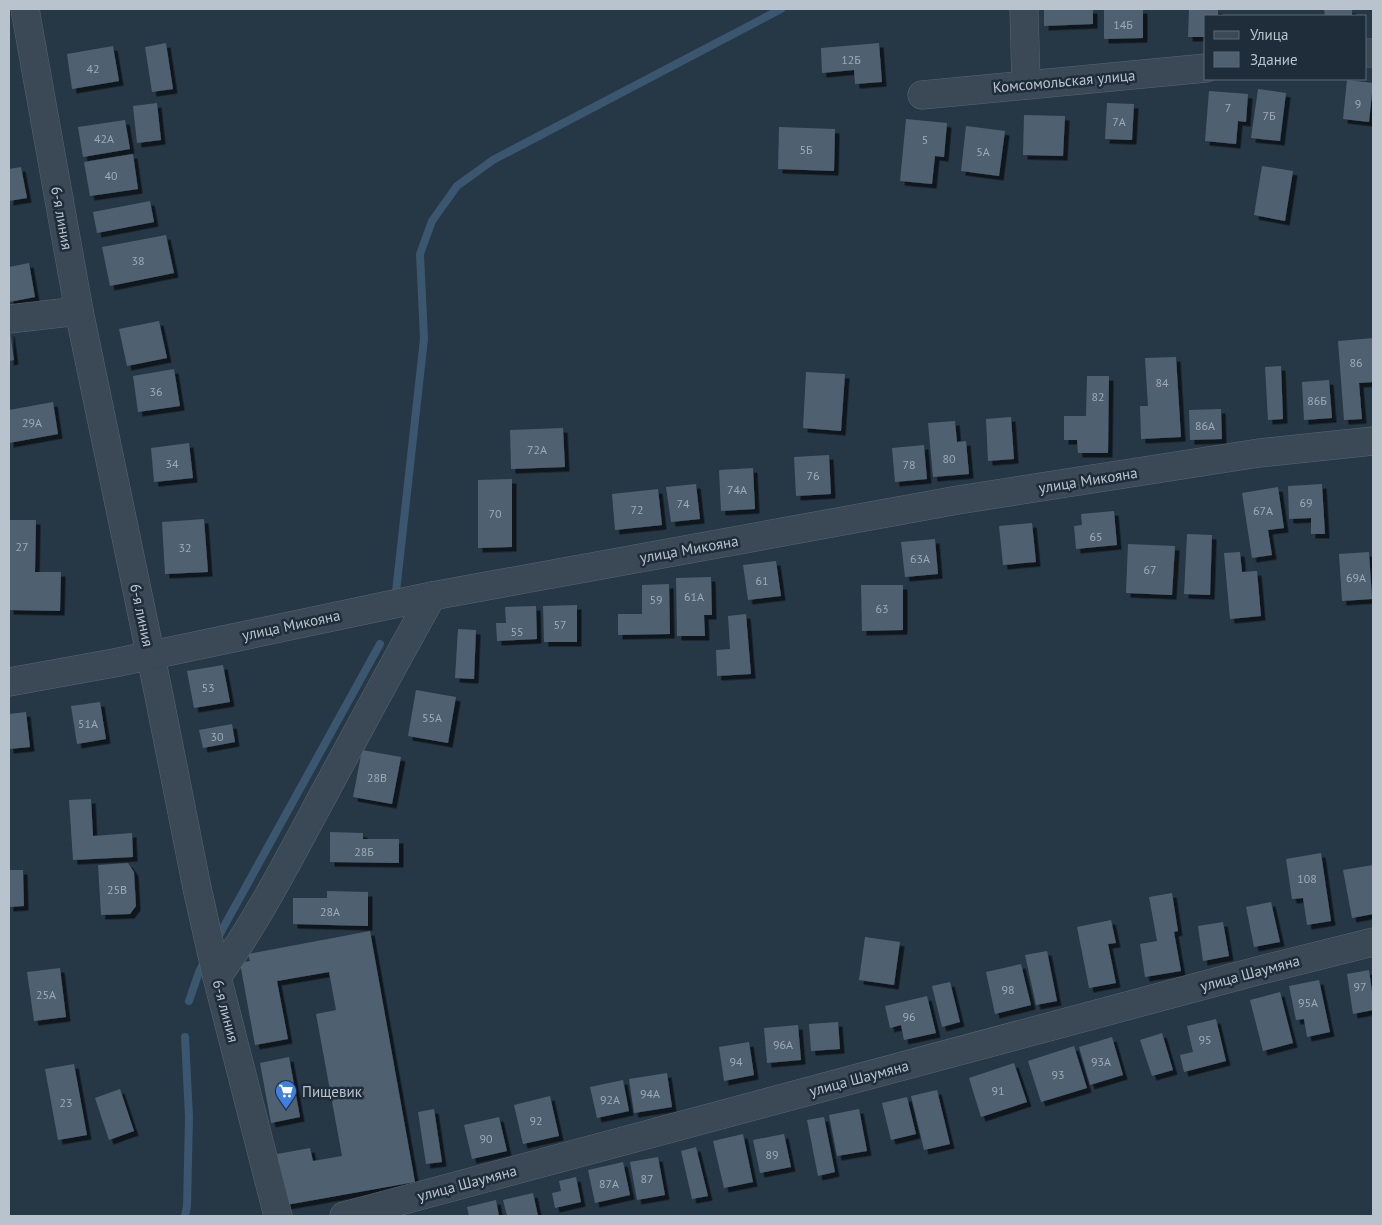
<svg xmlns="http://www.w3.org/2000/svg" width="1382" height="1225" font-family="'PT Sans',sans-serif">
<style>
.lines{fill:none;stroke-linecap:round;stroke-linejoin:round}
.stream{stroke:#3b566f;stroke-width:8}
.building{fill:#4f6071;filter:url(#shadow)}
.minor-casing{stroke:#596672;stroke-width:29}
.minor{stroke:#3b4855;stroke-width:28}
.labels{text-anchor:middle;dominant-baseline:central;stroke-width:5;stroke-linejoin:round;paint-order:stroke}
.number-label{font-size:12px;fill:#9eaab7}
.street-label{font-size:15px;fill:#b9c3ce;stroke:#1f2d3b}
.poi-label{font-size:15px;fill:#b9c3ce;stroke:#1f2d3b;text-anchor:start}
</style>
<defs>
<filter id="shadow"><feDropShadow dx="4.5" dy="4.5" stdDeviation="0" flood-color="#0009"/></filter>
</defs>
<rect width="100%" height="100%" fill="#263746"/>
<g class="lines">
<g class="stream">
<path d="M396 592 424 339 420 254 432 221 457 186 493 160 781 9"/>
<path d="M217 939 380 644"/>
<path d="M189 1001 199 972 205 960"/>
<path d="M185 1216 187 1206 189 1117 185 1037"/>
</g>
</g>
<g class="building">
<path d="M1044 9H1093V24L1044 26Z"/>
<path d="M1104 9H1143V38L1104 39Z"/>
<path d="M1189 9H1218V16H1206V37H1188Z"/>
<path d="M1324 9H1352V16H1325Z"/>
<path d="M166 43 173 89 152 92 145 47Z"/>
<path d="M879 43 882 82 855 84 854 70 822 73 821 48Z"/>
<path d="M113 46 119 81 72 89 67 54Z"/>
<path d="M1347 80 1373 83 1369 122 1343 119Z"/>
<path d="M1258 89 1286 93 1280 141 1251 138Z"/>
<path d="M1209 91 1248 94 1246 122 1238 121 1236 144 1205 141Z"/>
<path d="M157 103 161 140 137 143 133 106Z"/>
<path d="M1107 103 1134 104 1132 140 1105 139Z"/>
<path d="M1024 115 1065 116 1063 156 1023 155Z"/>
<path d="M906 119 947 123 944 157 935 156 932 184 900 181Z"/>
<path d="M125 120 130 149 83 157 78 127Z"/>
<path d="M966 126 1005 131 999 176 961 171Z"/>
<path d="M779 127 835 129 834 171 778 169Z"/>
<path d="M133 154 138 189 90 196 84 162Z"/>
<path d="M1262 166 1293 171 1285 221 1254 215Z"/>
<path d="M21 167 27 198 9 201V169Z"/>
<path d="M150 201 154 222 97 233 93 212Z"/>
<path d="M166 235 174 273 110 286 102 247Z"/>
<path d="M29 263 35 297 9 302V267Z"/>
<path d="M159 321 167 358 127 366 119 329Z"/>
<path d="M9 332H10L14 360 9 361Z"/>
<path d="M1373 338V382L1359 383 1362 419 1344 420 1338 341Z"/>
<path d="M1176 357 1181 437 1141 439 1140 406H1148L1145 358Z"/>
<path d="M1281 366 1283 419 1268 420 1265 367Z"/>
<path d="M174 369 180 406 138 412 133 376Z"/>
<path d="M806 372 845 374 841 431 803 428Z"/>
<path d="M1087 376H1109L1108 453H1078L1077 440H1064V416H1086Z"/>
<path d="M1329 380 1332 418 1304 420 1302 382Z"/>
<path d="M53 402 58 434 9 443V410Z"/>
<path d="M1221 409 1222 439 1190 440 1189 410Z"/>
<path d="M1011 417 1014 459 988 461 986 419Z"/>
<path d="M955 421 957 442 966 441 969 474 933 477 928 423Z"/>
<path d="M563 428 565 467 511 469 510 430Z"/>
<path d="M189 443 193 478 154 482 151 448Z"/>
<path d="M924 445 927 479 895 482 892 448Z"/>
<path d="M829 455 831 494 796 496 794 457Z"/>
<path d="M753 468 755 509 721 511 719 470Z"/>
<path d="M512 479V547L478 548V480Z"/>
<path d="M696 484 700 519 671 522 666 487Z"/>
<path d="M1322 484 1325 534H1311V518L1289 519 1288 486Z"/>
<path d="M1278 487 1284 528 1268 530 1272 555 1252 558 1242 493Z"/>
<path d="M658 489 662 525 615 530 612 494Z"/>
<path d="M1114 511 1117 545 1076 549 1074 526 1082 525 1081 514Z"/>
<path d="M204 519 208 572 165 574 162 522Z"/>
<path d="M9 520H36L35 572H61L60 611 9 610Z"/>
<path d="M1032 523 1036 562 1003 565 999 526Z"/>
<path d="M1187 534 1212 535 1210 595 1184 594Z"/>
<path d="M935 539 938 574 905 577 901 542Z"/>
<path d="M1128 544 1175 546 1172 595 1126 593Z"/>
<path d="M1240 552 1242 572 1257 571 1261 616 1230 619 1224 553Z"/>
<path d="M1369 552 1372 599 1342 601 1339 554Z"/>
<path d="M776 561 781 596 748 600 743 565Z"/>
<path d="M711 577 712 615H704L705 636H677L676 578Z"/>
<path d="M669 584 670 634 618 635V614H642V585Z"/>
<path d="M861 585H903V630L862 631Z"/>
<path d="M577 605V642H544L543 606Z"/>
<path d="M536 606 537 639 497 641 496 623H506L505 607Z"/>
<path d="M746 614 751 674 717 676 716 650 730 649 728 616Z"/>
<path d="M458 629 476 630 474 679 455 678Z"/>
<path d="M223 665 230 702 194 708 187 671Z"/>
<path d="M416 690 456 697 448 743 408 736Z"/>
<path d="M100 702 106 739 77 744 71 706Z"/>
<path d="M26 712 30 747 9 749V714Z"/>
<path d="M232 724 235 742 203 748 199 730Z"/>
<path d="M362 750 401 757 392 804 353 797Z"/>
<path d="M91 799 93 836 132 833 133 857 73 860 69 800Z"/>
<path d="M330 832 363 833V839H399V863L330 862Z"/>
<path d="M1321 853 1331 921 1307 925 1303 898 1292 899 1286 859Z"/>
<path d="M128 863 134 872 136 906 130 914 101 915 98 865Z"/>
<path d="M1373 865V914L1352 918 1343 870Z"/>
<path d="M9 870H23L24 906 9 907Z"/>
<path d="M327 891 368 892V926L293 924V898H327Z"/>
<path d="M1172 893 1178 931 1174 932 1181 971 1145 977 1140 944 1157 941 1149 897Z"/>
<path d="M1271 902 1280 942 1254 947 1246 907Z"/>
<path d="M1111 920 1116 943 1108 944 1116 983 1089 988 1077 927Z"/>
<path d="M1223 922 1229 956 1203 961 1198 926Z"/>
<path d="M370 931 415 1182 286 1205 277 1154 310 1148 313 1161 342 1156 316 1014 336 1010 329 972 277 981 288 1039 255 1045 240 963 250 961 248 954Z"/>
<path d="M865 937 900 942 894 985 859 980Z"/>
<path d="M1047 951 1057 1001 1036 1005 1025 955Z"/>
<path d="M1021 964 1031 1005 995 1014 986 972Z"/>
<path d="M60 968 66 1017 34 1021 27 972Z"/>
<path d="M1369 970 1373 999V1010L1353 1014 1347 974Z"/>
<path d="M1319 980 1330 1032 1307 1037 1304 1019 1296 1020 1289 986Z"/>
<path d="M950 982 960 1022 942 1027 932 986Z"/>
<path d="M1280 992 1293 1043 1263 1051 1250 1000Z"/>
<path d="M927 996 936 1033 904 1040 901 1025 890 1028 885 1006Z"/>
<path d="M1216 1019 1226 1061 1184 1072 1180 1055 1193 1052 1187 1026Z"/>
<path d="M838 1022 840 1049 811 1051 809 1024Z"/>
<path d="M798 1025 801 1060 767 1063 764 1028Z"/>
<path d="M1162 1033 1173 1070 1152 1076 1140 1040Z"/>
<path d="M1112 1037 1123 1075 1090 1085 1079 1047Z"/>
<path d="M749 1042 754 1075 724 1081 719 1047Z"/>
<path d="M1074 1046 1087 1088 1041 1102 1028 1061Z"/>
<path d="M289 1057 300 1117 271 1123 260 1063Z"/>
<path d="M1014 1063 1027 1102 981 1117 969 1078Z"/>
<path d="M74 1064 87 1135 58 1140 45 1069Z"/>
<path d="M667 1073 672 1107 634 1113 629 1079Z"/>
<path d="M623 1080 629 1111 597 1118 590 1087Z"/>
<path d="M120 1089 134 1131 109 1140 95 1098Z"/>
<path d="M937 1090 950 1144 924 1150 911 1096Z"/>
<path d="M550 1096 559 1136 523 1144 514 1105Z"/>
<path d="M907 1097 916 1134 891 1140 882 1103Z"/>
<path d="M434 1109 442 1162 426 1164 418 1112Z"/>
<path d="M859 1109 867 1151 837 1156 829 1115Z"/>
<path d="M499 1117 507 1151 472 1159 464 1125Z"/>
<path d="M824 1117 835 1172 818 1176 807 1120Z"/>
<path d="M743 1134 753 1182 724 1188 713 1141Z"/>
<path d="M784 1134 791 1167 760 1173 753 1140Z"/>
<path d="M696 1147 708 1196 692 1199 681 1151Z"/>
<path d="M658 1157 665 1195 637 1200 630 1162Z"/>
<path d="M623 1162 630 1195 595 1203 588 1170Z"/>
<path d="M576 1177 581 1202 555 1208 552 1193 561 1191 559 1181Z"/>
<path d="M533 1193 538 1216H507L503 1200Z"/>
<path d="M496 1200 499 1216H469L467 1207Z"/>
</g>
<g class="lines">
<g class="minor-casing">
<g id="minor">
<path d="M25 9 79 311 158 691 197 888 217 977 278 1216"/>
<path d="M1024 9 1026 84"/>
<path d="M1366 53H1373"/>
<path d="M922 95 1206 68"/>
<path d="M9 319 79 311"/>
<path d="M9 682 114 663 432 596 958 500 1259 453 1373 441"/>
<path d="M217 977C259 918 292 853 326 790 361 725 396 660 432 596"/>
<path d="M344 1216 1257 971 1373 942"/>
</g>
</g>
<use href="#minor" class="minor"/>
</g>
<defs>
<g id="supermarket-pin" transform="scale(1.125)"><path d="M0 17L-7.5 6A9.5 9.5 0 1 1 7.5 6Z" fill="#3f7fe0" stroke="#1f2d3b"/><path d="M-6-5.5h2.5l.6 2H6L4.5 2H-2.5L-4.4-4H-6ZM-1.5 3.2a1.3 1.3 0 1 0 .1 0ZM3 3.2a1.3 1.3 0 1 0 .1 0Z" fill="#fff"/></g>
</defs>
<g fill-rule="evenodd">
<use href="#supermarket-pin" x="286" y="1091"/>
</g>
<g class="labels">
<g class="number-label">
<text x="1123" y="24">14Б</text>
<text x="851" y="59">12Б</text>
<text x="93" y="68">42</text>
<text x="1358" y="103">9</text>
<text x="1228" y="107">7</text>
<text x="1269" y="115">7Б</text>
<text x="1119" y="121">7А</text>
<text x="104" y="138">42А</text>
<text x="925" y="139">5</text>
<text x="806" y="149">5Б</text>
<text x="983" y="151">5А</text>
<text x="111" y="175">40</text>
<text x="138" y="260">38</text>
<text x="1356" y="362">86</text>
<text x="1162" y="382">84</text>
<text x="156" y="391">36</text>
<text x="1098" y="396">82</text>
<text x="1317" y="400">86Б</text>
<text x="32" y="422">29А</text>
<text x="1205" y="425">86А</text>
<text x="537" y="449">72А</text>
<text x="949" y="458">80</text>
<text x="172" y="463">34</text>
<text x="909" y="464">78</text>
<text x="813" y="475">76</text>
<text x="737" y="489">74А</text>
<text x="1306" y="502">69</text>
<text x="683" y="503">74</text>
<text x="637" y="509">72</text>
<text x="1263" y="510">67А</text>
<text x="495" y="513">70</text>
<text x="1096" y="536">65</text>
<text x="22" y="546">27</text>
<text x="185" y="547">32</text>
<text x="920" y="558">63А</text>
<text x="1150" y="569">67</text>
<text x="1356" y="577">69А</text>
<text x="762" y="580">61</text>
<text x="694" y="596">61А</text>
<text x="656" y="599">59</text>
<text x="882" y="608">63</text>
<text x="560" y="624">57</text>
<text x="517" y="631">55</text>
<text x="208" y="687">53</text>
<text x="432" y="717">55А</text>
<text x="88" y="723">51А</text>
<text x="217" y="736">30</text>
<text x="377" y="777">28В</text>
<text x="364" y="851">28Б</text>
<text x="1307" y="878">108</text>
<text x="117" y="889">25В</text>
<text x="330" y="911">28А</text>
<text x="1360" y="986">97</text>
<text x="1008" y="989">98</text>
<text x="46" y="994">25А</text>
<text x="1308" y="1002">95А</text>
<text x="909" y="1016">96</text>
<text x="1205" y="1039">95</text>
<text x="783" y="1044">96А</text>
<text x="736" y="1061">94</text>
<text x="1101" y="1061">93А</text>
<text x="1058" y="1074">93</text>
<text x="998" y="1090">91</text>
<text x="650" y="1093">94А</text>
<text x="610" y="1099">92А</text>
<text x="66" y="1102">23</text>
<text x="536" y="1120">92</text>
<text x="486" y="1138">90</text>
<text x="772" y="1154">89</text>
<text x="647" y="1178">87</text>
<text x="609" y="1183">87А</text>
</g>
<g class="street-label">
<text transform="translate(1064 81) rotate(-5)">Комсомольская улица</text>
<text transform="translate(62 218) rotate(80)">6-я линия</text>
<text transform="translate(1088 480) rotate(-9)">улица Микояна</text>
<text transform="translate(689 549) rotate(-10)">улица Микояна</text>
<text transform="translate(142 615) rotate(78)">6-я линия</text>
<text transform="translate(291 625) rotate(-12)">улица Микояна</text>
<text transform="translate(1250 973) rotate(-15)">улица Шаумяна</text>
<text transform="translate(226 1011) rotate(75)">6-я линия</text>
<text transform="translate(859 1078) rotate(-15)">улица Шаумяна</text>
<text transform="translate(467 1183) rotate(-15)">улица Шаумяна</text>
</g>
<g class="poi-label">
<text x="302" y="1091">Пищевик</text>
</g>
</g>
<rect width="1382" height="1225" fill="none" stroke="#b9c3ce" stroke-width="20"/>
<rect x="1204" y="15" width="162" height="65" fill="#1f2d3b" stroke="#5d6976"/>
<rect x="1214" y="31" width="25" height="8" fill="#3b4855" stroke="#5d6976"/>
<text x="1250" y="40" font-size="15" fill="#b9c3ce">Улица</text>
<rect x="1214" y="52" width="25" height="15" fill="#4f6071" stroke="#5d6976"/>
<text x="1250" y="65" font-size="15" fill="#b9c3ce">Здание</text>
</svg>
